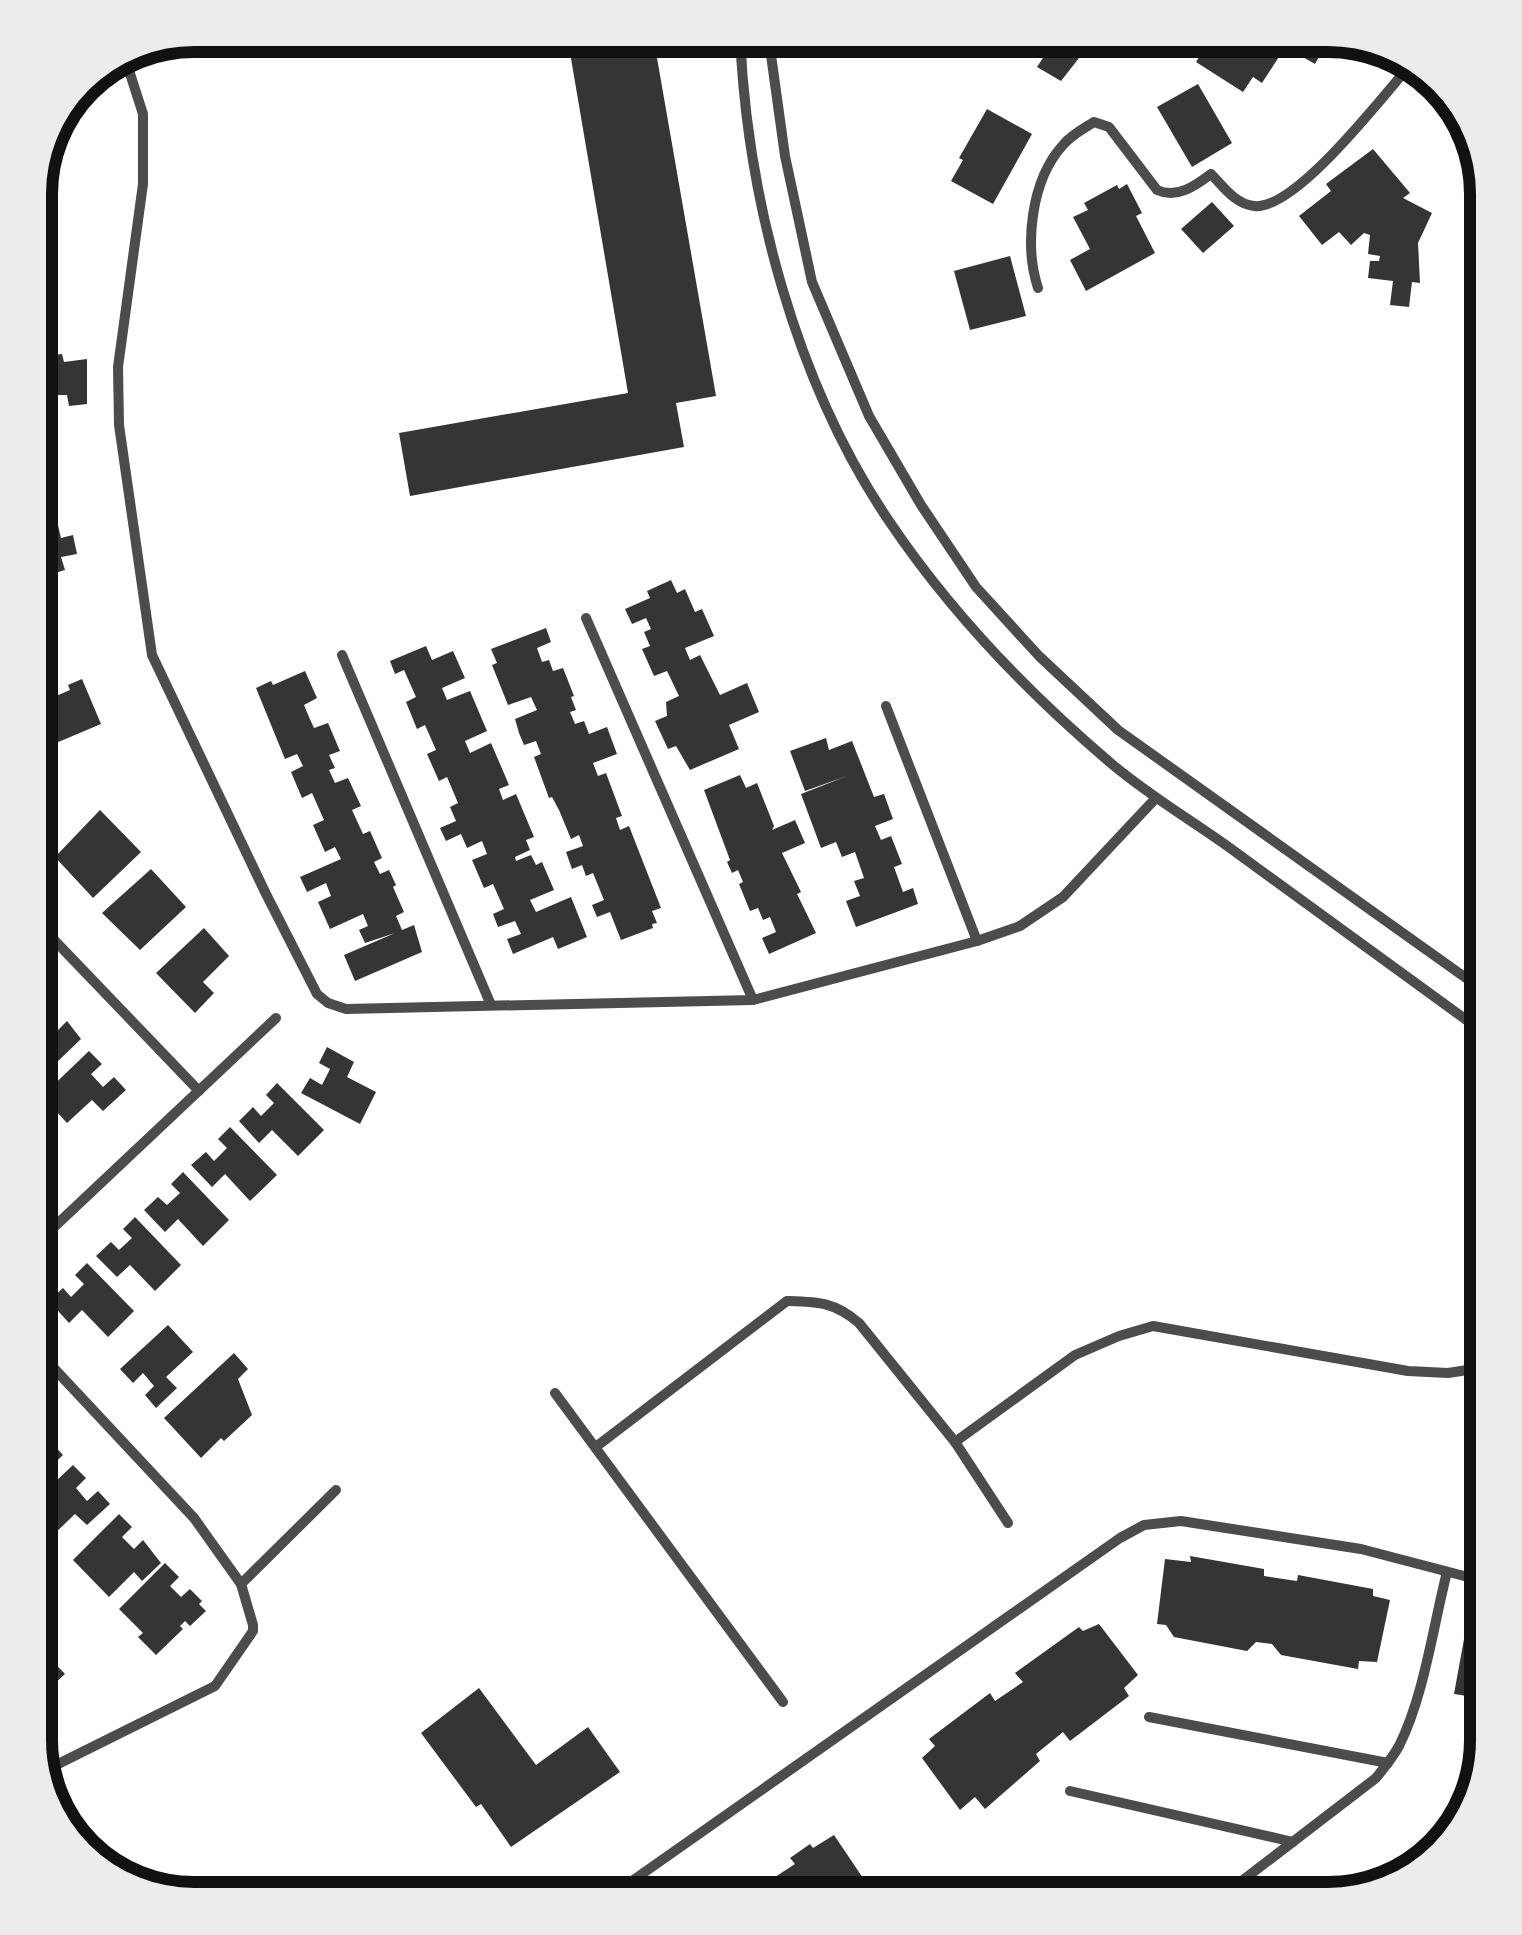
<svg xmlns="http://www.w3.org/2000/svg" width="1522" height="1935" font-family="Manrope,sans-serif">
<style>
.building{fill:#353535}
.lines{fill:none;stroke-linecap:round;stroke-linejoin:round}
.minor{stroke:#4c4c4c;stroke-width:10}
.rim{fill:none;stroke:#111;stroke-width:12}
</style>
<rect width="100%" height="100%" fill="#fff"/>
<g class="building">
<path d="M567 35H653L716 396 676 403 684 447 410 496 399 433 628 393Z"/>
<path d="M1058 35H1097L1061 81 1037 67Z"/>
<path d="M1213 35H1264L1284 49 1262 83 1253 77 1243 92 1196 62Z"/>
<path d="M1280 35H1338L1349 39 1347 44 1335 38 1326 54 1322 51 1315 64 1276 42Z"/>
<path d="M1198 84 1232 143 1192 167 1157 107Z"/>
<path d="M987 109 1032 134 993 204 951 181 963 160 959 158Z"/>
<path d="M1373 149 1410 193 1403 198 1432 213 1418 243 1420 283 1412 282 1409 307 1390 305 1393 281 1368 278 1370 261H1379L1380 256 1368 254 1370 235 1364 233 1351 245 1339 232 1322 245 1299 216 1331 191 1326 184Z"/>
<path d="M1127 184 1142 213 1136 216 1155 253 1086 291 1070 260 1090 249 1073 217 1088 210 1084 203 1117 185 1119 189Z"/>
<path d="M1212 202 1234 226 1203 253 1181 229Z"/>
<path d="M1010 256 1026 316 970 330 954 271Z"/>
<path d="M62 354 64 362 87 359V404L69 406 67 395H46L44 356Z"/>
<path d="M50 491 61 538 73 535 77 554 61 557 65 570 35 579V495Z"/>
<path d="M671 580 677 593 685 589 695 612 702 609 714 636 685 648 690 660 700 655 720 695 747 683 759 712 729 725 739 749 690 770 676 746 668 749 655 721 667 716 666 702 679 696 667 671 654 676 642 649 650 646 644 632 651 629 646 618 632 624 625 609 650 598 647 591Z"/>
<path d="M546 628 551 642 537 648 542 662 549 660 553 671 563 668 574 696 571 697 576 710 570 712 575 724 584 721 589 734 607 727 617 754 593 763 598 776 606 773 622 816 616 818 620 830 629 826 661 908 652 911 657 923 652 924 653 928 621 940 610 912 597 917 592 905 604 900 593 873 586 876 582 865 572 869 566 852 583 846 579 835 571 839 559 810 552 797 549 798 534 757 541 754 536 741 524 745 519 733 515 719 537 710 531 697 508 705 492 665 497 663 491 649Z"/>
<path d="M426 646 432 660 453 651 465 678 442 688 447 700 470 691 487 731 465 741 470 753 491 743 509 785 499 789 503 800 516 794 534 837 526 840 530 850 515 857 516 861 531 855 536 865 542 862 554 890 530 900 536 912 571 897 587 937 558 949 553 937 513 954 507 939 521 934 515 921 498 927 493 914 504 909 493 884 484 888 472 860 487 854 482 841 467 848 461 834 446 841 440 828 456 821 450 807 458 803 447 777 439 781 427 754 436 750 425 725 417 729 406 702 416 697 404 670 395 674 390 661Z"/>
<path d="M305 671 317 698 304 705 309 717 314 728 328 723 340 751 329 755 335 768 329 770 335 783 348 778 361 806 352 810 363 834 370 831 382 858 374 862 380 874 389 870 396 885 393 887 404 912 396 916 402 930 414 925 422 952 355 981 344 955 395 933 365 943 359 930 368 926 363 914 330 929 318 902 331 896 326 883 307 892 300 877 341 859 335 847 325 852 313 825 324 820 312 793 302 798 291 772 303 766 297 754 285 759 256 688 271 681 273 685Z"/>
<path d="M82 679 101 724 37 751 35 705 70 690 68 685Z"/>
<path d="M826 738 829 750 852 741 874 797 884 794 893 819 875 826 881 840 891 836 902 864 894 867 903 892 913 888 918 904 856 927 846 901 860 896 854 881 864 878 855 852 842 857 836 842 821 848 801 794 847 776 805 791 790 751Z"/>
<path d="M740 775 746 788 757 783 774 826 772 830 795 820 805 843 782 853 801 892 797 894 799 898 816 933 769 954 762 938 776 932 770 917 763 920 758 908 750 911 739 884 743 882 738 870 732 873 727 862 730 860 704 790Z"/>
<path d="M100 810 141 852 93 898 55 857Z"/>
<path d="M151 869 186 907 140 950 102 913Z"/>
<path d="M204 928 229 956 203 982 214 993 195 1013 156 973Z"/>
<path d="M43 995 57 1014 49 1021 57 1031 67 1021 81 1039 55 1064 45 1051 35 1060 38 1031 35 1002Z"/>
<path d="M327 1047 354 1062 347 1077 376 1092 360 1124 301 1093 310 1078 322 1085 330 1069 319 1063Z"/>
<path d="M89 1051 102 1064 91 1074 103 1087 114 1077 126 1090 103 1111 92 1100 67 1123 42 1096Z"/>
<path d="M277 1083 324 1130 298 1156 272 1130 259 1143 239 1121 253 1107 261 1116 274 1103 266 1095Z"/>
<path d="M230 1127 277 1175 250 1201 225 1174 212 1187 191 1165 206 1152 214 1161 227 1148 218 1139Z"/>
<path d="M183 1172 229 1220 203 1246 178 1219 165 1232 144 1210 158 1197 167 1205 180 1193 171 1184Z"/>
<path d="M135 1217 181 1265 155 1291 130 1265 117 1277 96 1256 111 1242 119 1250 132 1238 123 1229Z"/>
<path d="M87 1263 134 1311 108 1337 82 1310 69 1323 49 1301 63 1288 71 1297 84 1284 75 1275Z"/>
<path d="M168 1325 193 1352 166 1377 177 1388 156 1408 145 1395 154 1386 143 1373 133 1383 120 1369Z"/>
<path d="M234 1353 248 1369 238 1379 252 1415 224 1441 221 1438 201 1458 164 1418Z"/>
<path d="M51 1442 63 1455 40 1477 35 1472V1446L41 1452Z"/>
<path d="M73 1465 86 1478 76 1488 87 1501 98 1491 110 1504 87 1525 75 1514 51 1537 35 1520V1501Z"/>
<path d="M119 1514 132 1527 122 1537 134 1549 143 1540 161 1563 142 1581 134 1572 109 1597 73 1560Z"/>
<path d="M1190 1556 1264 1569V1576L1297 1581 1298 1575 1373 1589V1596L1390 1600 1377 1662 1359 1661 1358 1669 1281 1655 1272 1644 1256 1642 1247 1651 1174 1637 1166 1625 1157 1624 1165 1559 1191 1562Z"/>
<path d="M165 1563 179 1577 170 1586 181 1597 190 1589 202 1601 199 1604 206 1611 190 1626 185 1621 180 1626 183 1629 156 1655 138 1637 143 1633 119 1609Z"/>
<path d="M1099 1624 1138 1675 1124 1688 1129 1696 1070 1741 1063 1732 1036 1754 1040 1761 985 1809 975 1797 960 1810 922 1758 935 1746 929 1739 990 1693 995 1701 1023 1682 1015 1673 1079 1627 1083 1631Z"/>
<path d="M1471 1633 1487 1636V1711L1471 1708 1467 1696 1454 1694 1464 1639H1470Z"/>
<path d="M39 1647 65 1674 38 1699 49 1711 35 1724V1650Z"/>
<path d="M479 1688 536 1765 588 1727 620 1772 511 1847 481 1804 476 1807 421 1733Z"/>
<path d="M834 1835 867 1884 848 1897 850 1900H791L775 1877 795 1864 790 1858 810 1844 813 1848Z"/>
</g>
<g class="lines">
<g class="minor">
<path d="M740 35C747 199 796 384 889 521 951 613 1029 694 1113 765 1150 796 1191 820 1230 848 1316 910 1401 973 1487 1035"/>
<path d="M773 35 771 55 785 156 812 282 869 416 921 505 976 587 1039 656 1118 730 1487 993"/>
<path d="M126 61 143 114V184L118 367 119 425 152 655 265 892 317 994 328 1003 346 1009 753 1000 977 941 1020 926 1063 897 1155 799"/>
<path d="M1038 288C1024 245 1031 180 1063 145 1071 135 1083 129 1094 122L1109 127 1157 190C1177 199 1195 186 1211 174 1223 186 1235 204 1254 206 1296 211 1384 94 1413 62"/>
<path d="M586 618 753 1000"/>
<path d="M342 655 491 1005"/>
<path d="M886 706 977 941"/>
<path d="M35 920 199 1091"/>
<path d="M35 1245 276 1018"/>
<path d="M35 1348 194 1518 241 1584 253 1625V1631L215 1686 44 1771"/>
<path d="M555 1393 783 1702"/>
<path d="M955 1442 1075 1355 1119 1336 1153 1326 1408 1371 1448 1373 1487 1367"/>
<path d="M597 1446 787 1301C819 1302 834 1302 859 1323L955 1442 1008 1523"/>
<path d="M241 1584 336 1490"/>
<path d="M1149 1717 1388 1763"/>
<path d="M1070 1791 1293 1842"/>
<path d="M1454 1833 1471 1800"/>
<path d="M1415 1874 1416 1873"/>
<path d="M1238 1884 1252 1900"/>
<path d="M605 1900 1120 1538 1144 1525 1181 1521 1361 1549 1487 1582"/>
<path d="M1217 1900 1376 1778C1384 1768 1393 1757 1399 1746 1424 1696 1433 1627 1447 1572"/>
</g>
</g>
<path d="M0 0H1522V1935H0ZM194 52H1328A142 142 0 0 1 1470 194V1740A142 142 0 0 1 1328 1882H194A142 142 0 0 1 52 1740V194A142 142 0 0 1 194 52Z" fill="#ececec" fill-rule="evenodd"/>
<path class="rim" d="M194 52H1328A142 142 0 0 1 1470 194V1740A142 142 0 0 1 1328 1882H194A142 142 0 0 1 52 1740V194A142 142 0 0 1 194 52Z"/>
</svg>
